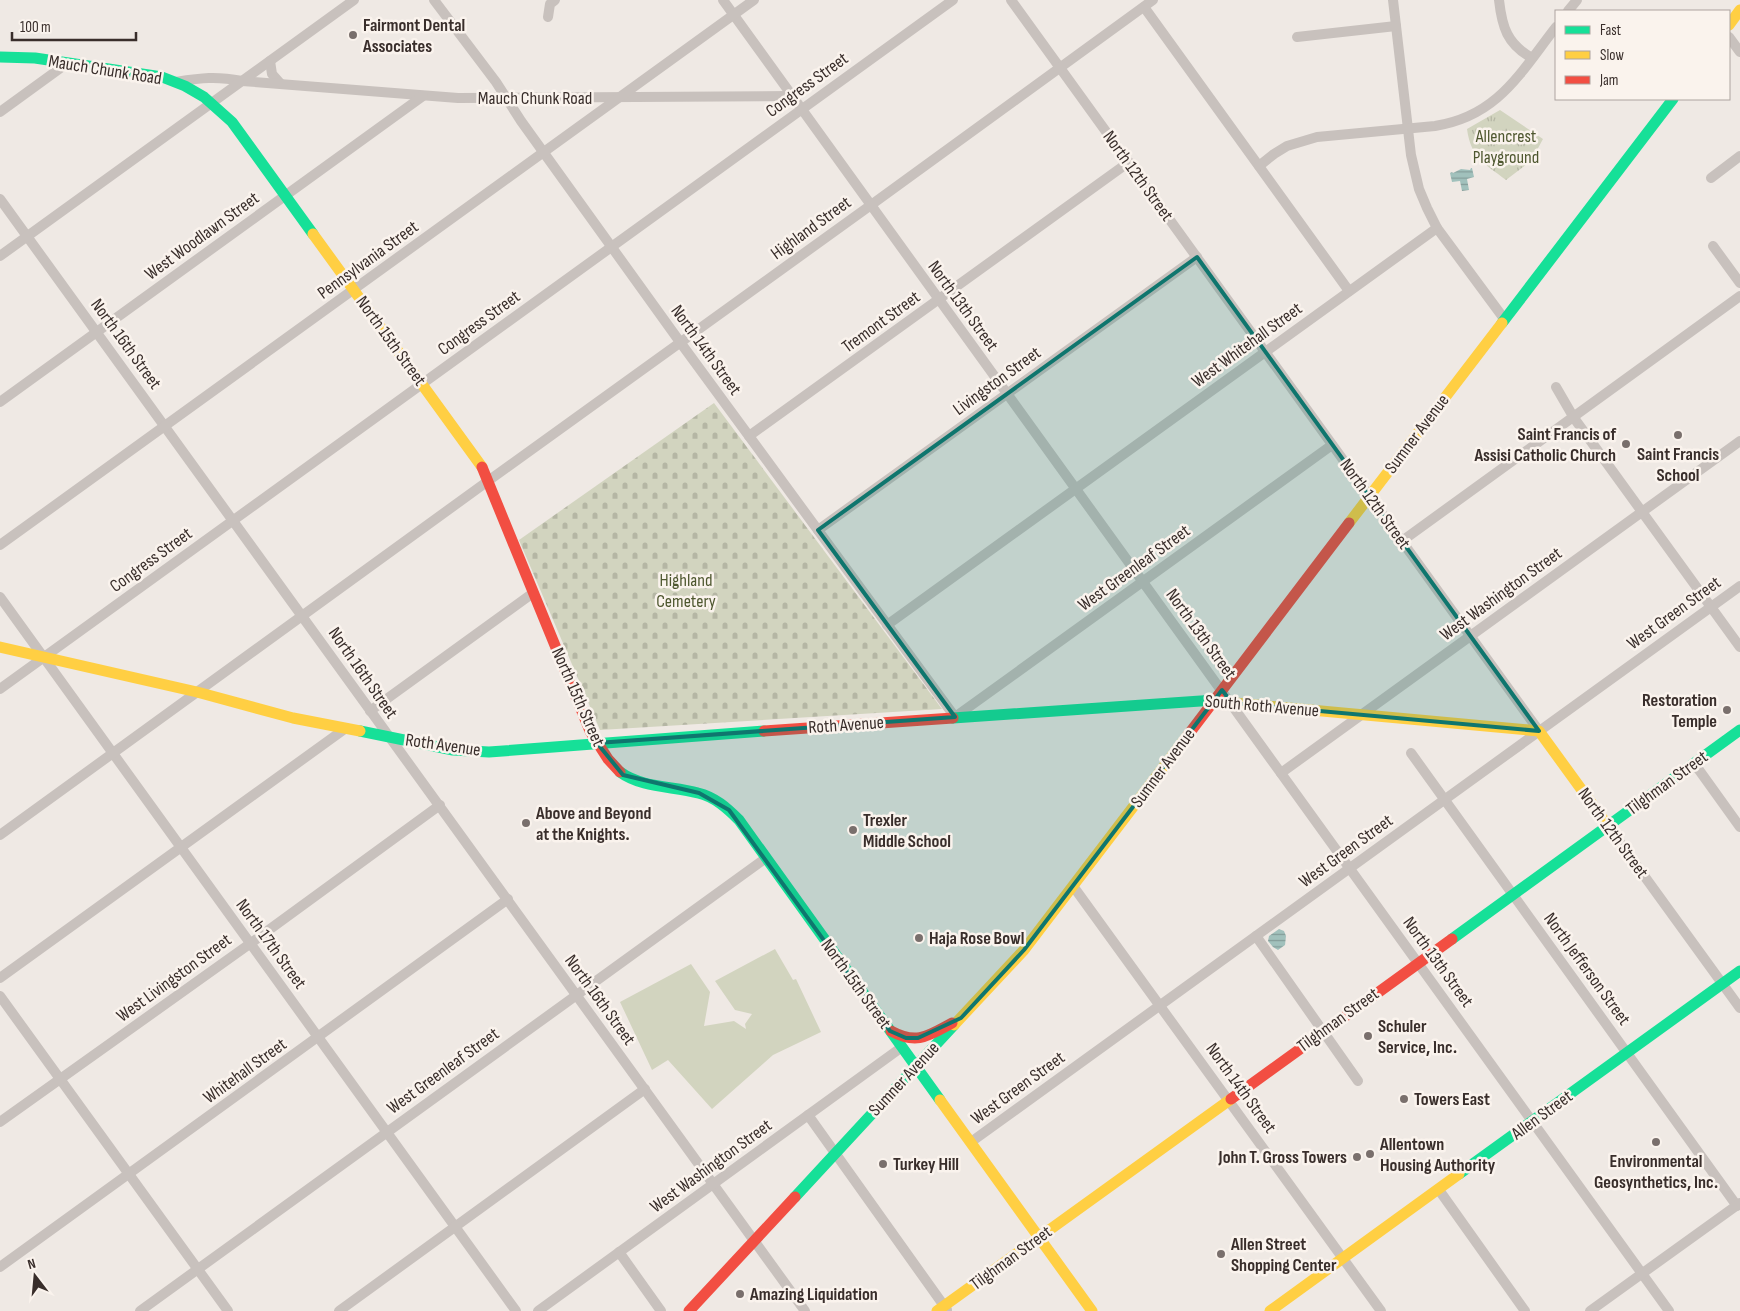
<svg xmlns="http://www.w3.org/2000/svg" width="1740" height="1311" font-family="'Sofia Sans Condensed',sans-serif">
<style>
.grass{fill:#d2d4bf}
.cemetery{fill:url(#cemetery-stones)}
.park{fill:url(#park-tufts)}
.water{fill:url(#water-rules)}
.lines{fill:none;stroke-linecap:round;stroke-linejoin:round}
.street{stroke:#c8c1bd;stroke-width:10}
.fast{stroke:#16e098;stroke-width:11}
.slow{stroke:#ffcf43;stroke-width:11}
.jam{stroke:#f24e42;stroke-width:11}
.marked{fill:#0f766e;fill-opacity:0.2;stroke:#0f766e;stroke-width:4;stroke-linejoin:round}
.poi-dot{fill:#796f6c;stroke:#faf3ed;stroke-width:2}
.labels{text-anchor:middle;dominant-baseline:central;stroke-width:5;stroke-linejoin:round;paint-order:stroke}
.poi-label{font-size:18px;font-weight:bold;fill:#392e2b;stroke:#faf3ed;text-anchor:start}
.street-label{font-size:18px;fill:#392e2b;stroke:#faf3ed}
.park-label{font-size:18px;fill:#4e572f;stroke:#faf3ed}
</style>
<defs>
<pattern id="cemetery-stones" width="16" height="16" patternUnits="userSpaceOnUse" patternTransform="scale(1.25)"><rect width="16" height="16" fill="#d2d4bf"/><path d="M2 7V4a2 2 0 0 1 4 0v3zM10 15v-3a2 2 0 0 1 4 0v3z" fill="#b5b6a4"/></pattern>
<pattern id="park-tufts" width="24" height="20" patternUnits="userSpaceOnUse" patternTransform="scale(1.25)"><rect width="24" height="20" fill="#d2d4bf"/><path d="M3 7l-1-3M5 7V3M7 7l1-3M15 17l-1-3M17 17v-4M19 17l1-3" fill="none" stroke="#b5b6a4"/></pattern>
<pattern id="water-rules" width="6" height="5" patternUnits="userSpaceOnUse" patternTransform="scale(1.25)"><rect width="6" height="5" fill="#a1c1bc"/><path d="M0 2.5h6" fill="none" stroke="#849d99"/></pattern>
</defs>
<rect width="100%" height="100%" fill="#efe9e4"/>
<path class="grass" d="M775 949 793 980 796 979 821 1032 773 1055 712 1109 668 1060 652 1070 620 1002 691 964 710 992 704 1026 734 1021 746 1029 745 1024 752 1014 735 1010 715 981Z"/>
<path class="cemetery" d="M714 403 942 709 600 730 519 540Z"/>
<path class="park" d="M1500 110 1543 139 1531 161 1506 180C1484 163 1471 158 1467 129Z"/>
<g class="water">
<path d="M1471 168H1472L1474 177 1467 179 1469 190 1462 191 1460 181 1452 182 1450 173 1452 172 1453 173 1461 169 1470 170Z"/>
<path d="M1279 929 1284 931 1286 936 1285 945 1278 950 1273 947 1268 941 1269 936Z"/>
</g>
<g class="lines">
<g class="street">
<path d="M434 0 496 82 521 121 680 342 955 717 1332 445"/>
<path d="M723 0 1669 1311"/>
<path d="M1011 0 1539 731"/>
<path d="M1393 0 1411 155 1419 189 1427 208 1437 228 1505 320"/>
<path d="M1499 0C1502 27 1507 44 1532 58"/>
<path d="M1144 7 1349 291"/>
<path d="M1568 11 1577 0"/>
<path d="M548 17 550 4 555 0"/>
<path d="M1297 37 1396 26"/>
<path d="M1729 37 1740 52"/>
<path d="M270 61 272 74 280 83"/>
<path d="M175 82C202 78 215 76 242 81L458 98 791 96"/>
<path d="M0 112 66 64"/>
<path d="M1259 166 1274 154 1287 146 1317 137 1435 126C1498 116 1520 73 1556 27"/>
<path d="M1711 178 1740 156"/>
<path d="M0 199 805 1311"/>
<path d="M1713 246 1740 283"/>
<path d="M0 256 354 0"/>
<path d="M1556 387 1574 418 1740 647"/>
<path d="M0 402 423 96"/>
<path d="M749 436 1129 162"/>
<path d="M818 530 1197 257"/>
<path d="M1402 541 1740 296"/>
<path d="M0 545 754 0"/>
<path d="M0 597 516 1311"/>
<path d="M887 625 1437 228"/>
<path d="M0 689 953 0"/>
<path d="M370 711 533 593"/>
<path d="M1411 753 1737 1206"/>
<path d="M1694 763 1740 827"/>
<path d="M1281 773 1740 441"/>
<path d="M1608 826 1740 1008"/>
<path d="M0 835 488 481 871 205 1153 0"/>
<path d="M1073 886 1381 1311"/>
<path d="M1256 936 1358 1081"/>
<path d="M0 978 346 728"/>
<path d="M0 996 228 1311"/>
<path d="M808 1115 947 1310"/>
<path d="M0 1122 251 943 440 805"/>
<path d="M971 1142 1740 586"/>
<path d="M1439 1190 1525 1311"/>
<path d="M619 1252 661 1311"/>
<path d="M0 1267 508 899"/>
<path d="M140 1311 766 858"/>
<path d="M339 1311 645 1089"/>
<path d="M538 1311 902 1047"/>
<path d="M1590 1311 1740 1203"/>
</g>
<g class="fast">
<path d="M0 57 35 58 162 77 185 86 204 97 232 122 313 234"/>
<path d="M1502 323 1673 99"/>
<path d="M953 718 1215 700 1235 703"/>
<path d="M360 731 453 750 489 752 764 731"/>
<path d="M620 772C642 788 673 786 698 793 715 797 727 808 739 820L940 1100"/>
<path d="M1452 939 1740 730"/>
<path d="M1459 1174 1740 971"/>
<path d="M795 1197 954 1025"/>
</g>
<g class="slow">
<path d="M1729 25 1740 10"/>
<path d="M313 234 482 467"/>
<path d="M1349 523 1502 323"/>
<path d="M0 647 197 692 293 718 360 731"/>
<path d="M1235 703 1539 731 1608 826"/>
<path d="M954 1025 1024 950 1188 735"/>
<path d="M940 1100 1092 1311"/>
<path d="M937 1311 1231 1099"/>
<path d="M1270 1311 1459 1174"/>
</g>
<g class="jam">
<path d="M482 467 590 731 608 759 620 772"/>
<path d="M764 731 953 718"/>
<path d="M1188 735 1349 523"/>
<path d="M891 1031C917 1045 928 1036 952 1023"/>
<path d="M1231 1099 1452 939"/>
<path d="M689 1311 795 1197"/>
</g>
</g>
<path class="marked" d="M1197 257 1539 731 1232 703 1222 690 1024 950 961 1018 918 1038H906L890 1031 729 810 699 793 623 775 597 743 955 717 818 530Z"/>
<g class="poi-dot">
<circle cx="353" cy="35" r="5"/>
<circle cx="1678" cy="435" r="5"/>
<circle cx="1626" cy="444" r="5"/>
<circle cx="1727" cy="710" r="5"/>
<circle cx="526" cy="823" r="5"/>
<circle cx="853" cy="830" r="5"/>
<circle cx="919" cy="938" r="5"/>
<circle cx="1368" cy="1036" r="5"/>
<circle cx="1404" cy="1099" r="5"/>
<circle cx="1656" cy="1142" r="5"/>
<circle cx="1370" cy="1154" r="5"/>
<circle cx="1357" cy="1157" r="5"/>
<circle cx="883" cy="1164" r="5"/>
<circle cx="1221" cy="1254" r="5"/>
<circle cx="740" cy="1294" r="5"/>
</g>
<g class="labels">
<g class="poi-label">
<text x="363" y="25">Fairmont Dental<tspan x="363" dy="21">Associates</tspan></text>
<text x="1616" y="434" text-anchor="end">Saint Francis of<tspan x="1616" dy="21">Assisi Catholic Church</tspan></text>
<text x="1678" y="454" text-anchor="middle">Saint Francis<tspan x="1678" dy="21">School</tspan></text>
<text x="1717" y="700" text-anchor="end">Restoration<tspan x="1717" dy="21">Temple</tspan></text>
<text x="536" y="813">Above and Beyond<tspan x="536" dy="21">at the Knights.</tspan></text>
<text x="863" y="820">Trexler<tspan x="863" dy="21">Middle School</tspan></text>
<text x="929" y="938">Haja Rose Bowl</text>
<text x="1378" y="1026">Schuler<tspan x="1378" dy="21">Service, Inc.</tspan></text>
<text x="1414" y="1099">Towers East</text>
<text x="1380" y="1144">Allentown<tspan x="1380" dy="21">Housing Authority</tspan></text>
<text x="1347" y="1157" text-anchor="end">John T. Gross Towers</text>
<text x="1656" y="1161" text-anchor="middle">Environmental<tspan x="1656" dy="21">Geosynthetics, Inc.</tspan></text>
<text x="893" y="1164">Turkey Hill</text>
<text x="1231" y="1244">Allen Street<tspan x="1231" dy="21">Shopping Center</tspan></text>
<text x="750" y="1294">Amazing Liquidation</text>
</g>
<g class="street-label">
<text transform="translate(105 70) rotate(9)">Mauch Chunk Road</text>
<text transform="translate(807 85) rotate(-36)">Congress Street</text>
<text x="535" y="98">Mauch Chunk Road</text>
<text transform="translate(1138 176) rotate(54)">North 12th Street</text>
<text transform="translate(811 228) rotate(-36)">Highland Street</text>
<text transform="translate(202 236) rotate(-36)">West Woodlawn Street</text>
<text transform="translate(368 260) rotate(-36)">Pennsylvania Street</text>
<text transform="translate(963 306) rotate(54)">North 13th Street</text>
<text transform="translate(881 322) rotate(-36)">Tremont Street</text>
<text transform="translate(479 323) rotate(-36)">Congress Street</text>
<text transform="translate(391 341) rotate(54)">North 15th Street</text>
<text transform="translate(126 344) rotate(54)">North 16th Street</text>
<text transform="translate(1247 345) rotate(-36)">West Whitehall Street</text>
<text transform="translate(706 350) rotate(54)">North 14th Street</text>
<text transform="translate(997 381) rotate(-36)">Livingston Street</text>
<text transform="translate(1417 434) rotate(-53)">Sumner Avenue</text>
<text transform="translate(1375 504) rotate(54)">North 12th Street</text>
<text transform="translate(151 560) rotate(-36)">Congress Street</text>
<text transform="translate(1134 568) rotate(-36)">West Greenleaf Street</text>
<text transform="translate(1501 594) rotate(-36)">West Washington Street</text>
<text transform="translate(1674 613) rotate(-36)">West Green Street</text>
<text transform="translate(1201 634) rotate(54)">North 13th Street</text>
<text transform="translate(363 673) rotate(55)">North 16th Street</text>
<text transform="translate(578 697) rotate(66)">North 15th Street</text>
<text transform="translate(1262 706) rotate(5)">South Roth Avenue</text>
<text transform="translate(846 725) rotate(-4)">Roth Avenue</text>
<text transform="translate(443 745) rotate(8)">Roth Avenue</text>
<text transform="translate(1163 768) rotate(-53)">Sumner Avenue</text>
<text transform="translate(1667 783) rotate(-36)">Tilghman Street</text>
<text transform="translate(1613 833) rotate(54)">North 12th Street</text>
<text transform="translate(1346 851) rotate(-36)">West Green Street</text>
<text transform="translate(271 944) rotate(54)">North 17th Street</text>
<text transform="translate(1438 962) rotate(54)">North 13th Street</text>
<text transform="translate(1587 969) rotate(54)">North Jefferson Street</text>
<text transform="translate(174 978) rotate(-36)">West Livingston Street</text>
<text transform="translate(856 984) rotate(54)">North 15th Street</text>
<text transform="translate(600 1000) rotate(54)">North 16th Street</text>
<text transform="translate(1338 1020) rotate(-36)">Tilghman Street</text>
<text transform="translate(245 1071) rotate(-36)">Whitehall Street</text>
<text transform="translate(443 1071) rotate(-36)">West Greenleaf Street</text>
<text transform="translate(904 1079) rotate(-47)">Sumner Avenue</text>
<text transform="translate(1018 1088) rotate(-36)">West Green Street</text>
<text transform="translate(1241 1088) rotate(54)">North 14th Street</text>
<text transform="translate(1542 1115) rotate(-36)">Allen Street</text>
<text transform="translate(711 1166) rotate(-36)">West Washington Street</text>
<text transform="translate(1011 1258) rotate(-36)">Tilghman Street</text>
</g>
<g class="park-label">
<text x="1506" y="136">Allencrest<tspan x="1506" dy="21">Playground</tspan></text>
<text x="686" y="580">Highland<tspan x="686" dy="21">Cemetery</tspan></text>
</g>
</g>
<rect x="1555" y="10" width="175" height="90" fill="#faf3ed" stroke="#ada49f"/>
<rect x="1565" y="26" width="25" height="8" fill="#16e098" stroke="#ada49f"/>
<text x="1600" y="35" font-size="15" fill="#392e2b">Fast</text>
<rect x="1565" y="51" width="25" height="8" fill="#ffcf43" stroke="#ada49f"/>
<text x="1600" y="60" font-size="15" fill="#392e2b">Slow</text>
<rect x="1565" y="76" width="25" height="8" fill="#f24e42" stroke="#ada49f"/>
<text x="1600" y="85" font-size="15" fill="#392e2b">Jam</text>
<g transform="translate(35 1276) rotate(344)" stroke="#faf3ed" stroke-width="4" paint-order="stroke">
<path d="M0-4L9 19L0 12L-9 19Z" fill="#392e2b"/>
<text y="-8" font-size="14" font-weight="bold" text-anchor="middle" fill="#392e2b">N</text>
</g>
<path d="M12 32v8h124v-8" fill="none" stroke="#392e2b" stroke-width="2.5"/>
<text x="20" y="32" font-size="15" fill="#392e2b" stroke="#faf3ed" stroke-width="4" paint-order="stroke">100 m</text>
</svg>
